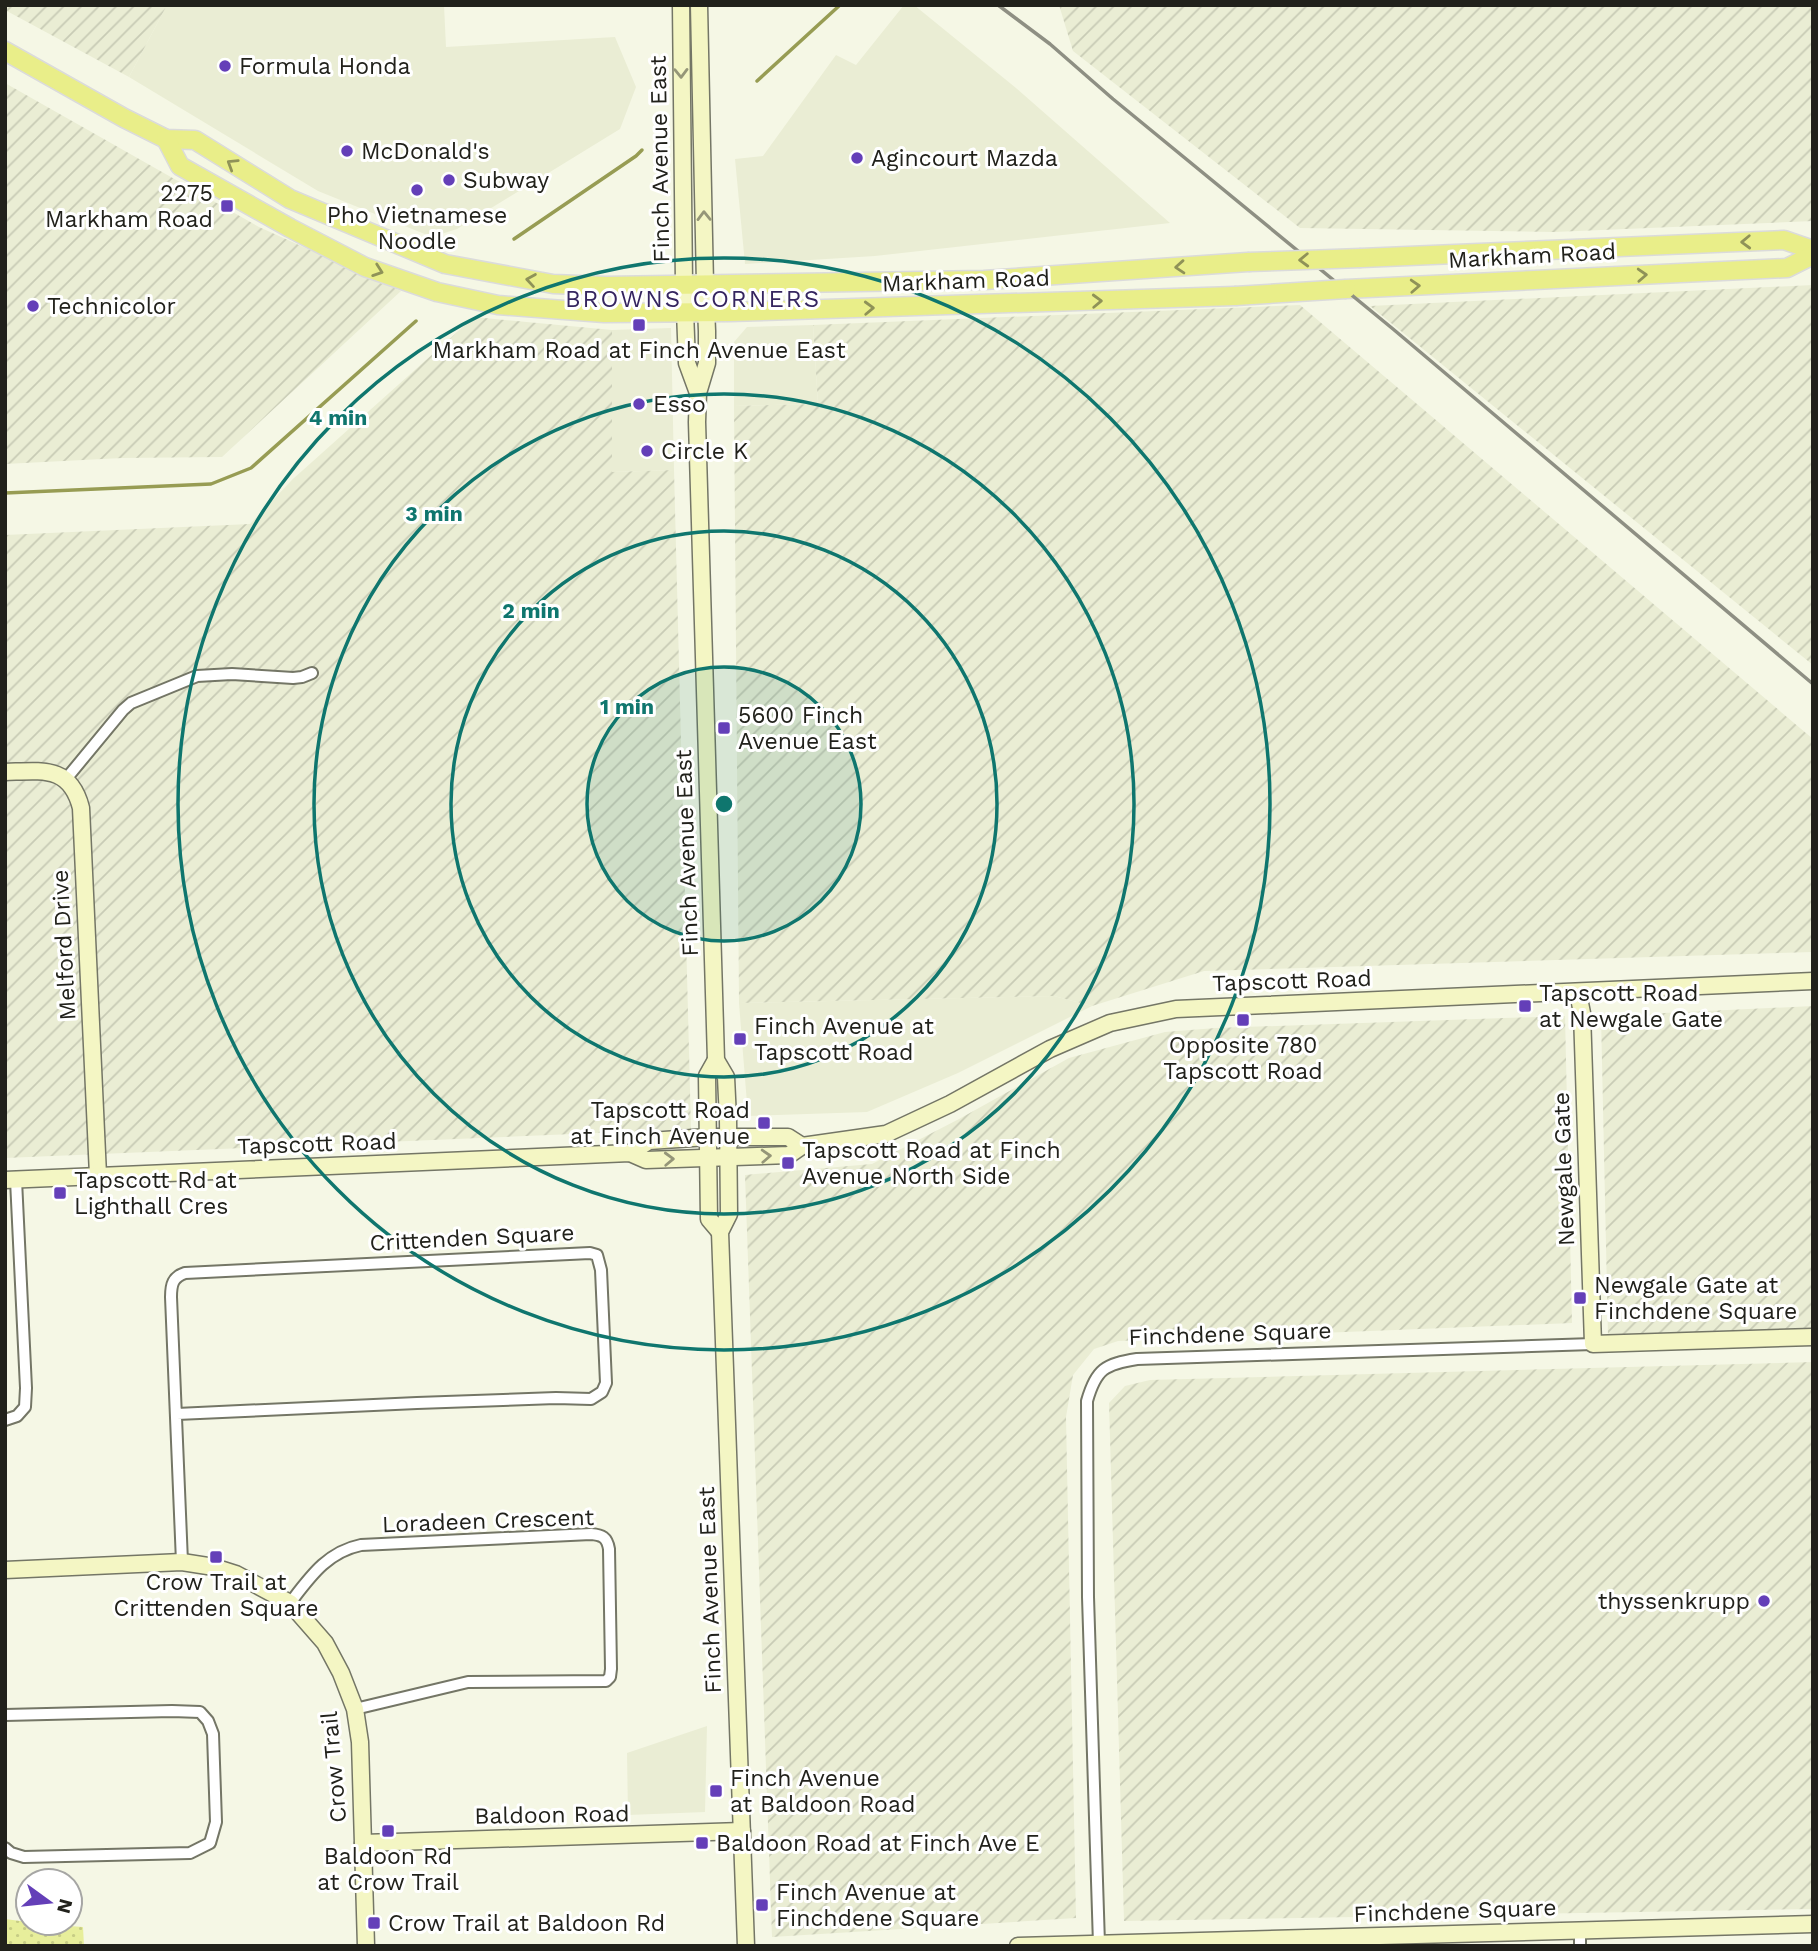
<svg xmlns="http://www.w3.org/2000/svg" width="1818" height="1951" font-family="'Work Sans',sans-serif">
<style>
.built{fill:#eaedd4}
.industrial{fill:url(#industrial-furrows)}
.park{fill:url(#park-dots)}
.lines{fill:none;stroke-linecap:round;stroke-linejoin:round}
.stream{stroke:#979c53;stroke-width:3.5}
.street-casing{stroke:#747666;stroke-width:14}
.secondary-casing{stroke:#747666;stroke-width:19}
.primary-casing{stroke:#dbdbdb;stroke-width:21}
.street{stroke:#fff;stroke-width:10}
.secondary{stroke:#f4f6c4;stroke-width:16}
.primary{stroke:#e9ee89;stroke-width:18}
.rail{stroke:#8e8f83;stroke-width:3.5}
.primary-bridge-casing{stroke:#dbdbdb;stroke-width:21;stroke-linecap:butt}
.primary-bridge{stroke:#e9ee89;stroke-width:18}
.oneway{stroke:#959678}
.oneway2{stroke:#8f9258}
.ring{fill:none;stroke:#0f766e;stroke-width:3.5}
.poi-dot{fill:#643fb8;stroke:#fff;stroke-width:2.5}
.labels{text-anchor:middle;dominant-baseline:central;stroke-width:6;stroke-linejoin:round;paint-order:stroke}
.poi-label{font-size:23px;fill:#21211b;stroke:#fff;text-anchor:start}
.street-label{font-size:23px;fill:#21211b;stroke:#fff}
.neighbourhood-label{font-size:24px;letter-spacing:2px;fill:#35255f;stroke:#fff}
.centre{fill:#0f766e;stroke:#fff;stroke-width:3.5}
.ring-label{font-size:21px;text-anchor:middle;font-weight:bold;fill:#0f766e;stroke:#fff;stroke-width:6;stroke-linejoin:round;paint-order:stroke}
</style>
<defs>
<pattern id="industrial-furrows" width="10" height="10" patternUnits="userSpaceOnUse" patternTransform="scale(1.75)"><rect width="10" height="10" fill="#eaedd4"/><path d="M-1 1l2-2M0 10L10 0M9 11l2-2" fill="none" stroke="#c8cbb5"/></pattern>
<pattern id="park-dots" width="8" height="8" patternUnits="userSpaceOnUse" patternTransform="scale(1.75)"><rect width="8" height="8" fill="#e7ee9b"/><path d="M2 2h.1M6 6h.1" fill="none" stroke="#c6cc85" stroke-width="1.8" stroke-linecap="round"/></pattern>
</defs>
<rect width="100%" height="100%" fill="#f5f7e5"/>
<g class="built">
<path d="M167 5H444L446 47 615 37 636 87 620 129 457 229 432 237 318 191 129 77Z"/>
<path d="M904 5H914L1016 88 1170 223 875 256 745 264 735 159 763 156 836 55 856 65Z"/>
<path d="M813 325 818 404 734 406V342L747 327Z"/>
<path d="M671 328 674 470 612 472V330Z"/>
<path d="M1054 996 1092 1006 958 1073 867 1112 748 1116 739 1003Z"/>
<path d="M707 1726 705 1812 628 1815 627 1753Z"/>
</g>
<g class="industrial">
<path d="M5 5H167L129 77 5 10Z"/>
<path d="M1059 5H1813V221L1554 232 1300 228 1073 51Z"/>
<path d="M5 83 259 227 401 291 222 457 122 458 5 464Z"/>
<path d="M1813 285V665L1370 306Z"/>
<path d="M1300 305 1813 739V952L1204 971 1092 1006 1054 996 739 1003 734 406 818 404 813 325Z"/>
<path d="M474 317 612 330V472L674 470 691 1129 5 1158V535L250 524 293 479Z"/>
<path d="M1813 1006V1329L1608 1336 1601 1016Z"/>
<path d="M1565 1016 1572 1323 1118 1341 1094 1349 1073 1375 1066 1417 1076 1918 772 1937 745 1175 872 1164 959 1119 1069 1058 1165 1032 1216 1028Z"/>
<path d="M1813 1362V1909L1124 1921 1109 1403 1125 1386 1150 1380Z"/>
</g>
<path class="park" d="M5 1919 28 1922V1923L83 1927 84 1946H5Z"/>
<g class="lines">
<g class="stream">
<path d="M757 81 840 5"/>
<path d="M514 239 636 156 642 150"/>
<path d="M5 493 211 484 251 468 416 321"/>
</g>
<g class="street-casing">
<g id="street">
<path d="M66 779 123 710 131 703 197 676 232 674 293 678 302 677 312 673"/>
<path d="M177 1414 417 1403 556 1398 591 1399 602 1392 606 1383 601 1270 597 1255 590 1253 185 1273C173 1277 171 1284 171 1297L182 1562"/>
<path d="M5 1420 17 1416 25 1407 26 1388 16 1180"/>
<path d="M290 1603C310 1577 327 1552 361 1545L591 1534C602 1535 607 1537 609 1549L611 1669 610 1677 606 1681 468 1682 355 1709"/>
<path d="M5 1715 172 1711 200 1712 208 1721 213 1734 216 1822 210 1843 190 1853 24 1857 11 1853 5 1848"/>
<path d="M1580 1930V1946"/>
<path d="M1099 1944 1088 1597 1087 1401C1096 1369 1105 1364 1137 1359L1593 1344"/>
</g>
</g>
<g class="secondary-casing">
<g id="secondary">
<path d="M681 5 684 285 687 363 698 393"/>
<path d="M699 5 705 284 707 331V363L698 393 697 422 716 1060 726 1077 728 1119 729 1214 720 1232 746 1946"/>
<path d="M5 772C42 771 70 765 81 808L98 1175"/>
<path d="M1578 993 1582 1013 1593 1344 1813 1337"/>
<path d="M716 1060 707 1076 709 1219 720 1232"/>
<path d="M630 1153 649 1141 708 1137H788L802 1146"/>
<path d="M5 1180 630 1153 646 1160 789 1155 802 1146 886 1134 950 1104 1050 1049 1110 1023 1176 1009 1813 981"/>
<path d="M5 1570 182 1562 214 1567 236 1574 290 1603 325 1643 341 1673 355 1709 360 1742 366 1946"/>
<path d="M363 1843 742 1831"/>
<path d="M1018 1946 1813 1924"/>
</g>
</g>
<g class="primary-casing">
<g id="primary">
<path d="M5 51 124 118 166 139 195 140 290 199 445 264 553 284 606 286 984 280 1248 262"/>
<path d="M166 139 180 166 290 228 365 267 437 292 498 305 604 313 729 312 1235 296"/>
<path d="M1361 258 1784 240 1813 250"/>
<path d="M1346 289 1787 268 1813 255"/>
</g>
</g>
<use href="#street" class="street"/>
<use href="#secondary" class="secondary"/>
<use href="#primary" class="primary"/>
<path class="rail" d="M998 5 1050 44 1113 99 1393 329 1813 684"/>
<g class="primary-bridge-casing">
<g id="primary-bridge">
<path d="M1248 262 1361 258"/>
<path d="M1235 296 1346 289"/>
</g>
</g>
<use href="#primary-bridge" class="primary-bridge"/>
</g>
<defs><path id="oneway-chevron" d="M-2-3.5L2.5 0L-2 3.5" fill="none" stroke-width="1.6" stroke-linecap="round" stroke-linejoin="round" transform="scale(1.75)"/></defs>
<g class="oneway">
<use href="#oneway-chevron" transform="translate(681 73) rotate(89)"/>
<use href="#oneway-chevron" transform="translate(704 216) rotate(-91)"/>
<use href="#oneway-chevron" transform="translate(766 1156) rotate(-3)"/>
<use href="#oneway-chevron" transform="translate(669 1159) rotate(-2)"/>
</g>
<g class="oneway2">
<use href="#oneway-chevron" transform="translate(232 164) rotate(-148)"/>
<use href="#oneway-chevron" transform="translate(1746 242) rotate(178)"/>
<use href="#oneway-chevron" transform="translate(1304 260) rotate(178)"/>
<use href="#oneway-chevron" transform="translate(1180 267) rotate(176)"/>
<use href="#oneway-chevron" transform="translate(378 271) rotate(19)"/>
<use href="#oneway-chevron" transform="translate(1642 275) rotate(-3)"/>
<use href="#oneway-chevron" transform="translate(531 280) rotate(-171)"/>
<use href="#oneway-chevron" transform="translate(1415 286) rotate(-3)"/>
<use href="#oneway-chevron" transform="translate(1097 301) rotate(-2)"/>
<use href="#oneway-chevron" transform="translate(869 308) rotate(-2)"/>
</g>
<circle cx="724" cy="804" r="137" fill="#0f766e" fill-opacity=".12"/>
<g class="ring">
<circle cx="724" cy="804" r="137"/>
<circle cx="724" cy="804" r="273"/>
<circle cx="724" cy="804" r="410"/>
<circle cx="724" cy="804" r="546"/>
</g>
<g class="poi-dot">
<circle cx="225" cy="66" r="7"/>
<circle cx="347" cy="151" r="7"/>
<circle cx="857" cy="158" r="7"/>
<circle cx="449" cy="180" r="7"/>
<circle cx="417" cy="190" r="7"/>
<rect x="220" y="199" width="14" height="14" rx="3.5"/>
<circle cx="33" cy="306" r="7"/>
<rect x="632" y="318" width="14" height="14" rx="3.5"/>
<circle cx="639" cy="404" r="7"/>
<circle cx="647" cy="451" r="7"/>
<rect x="717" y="721" width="14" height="14" rx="3.5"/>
<rect x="1518" y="999" width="14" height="14" rx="3.5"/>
<rect x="1236" y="1013" width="14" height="14" rx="3.5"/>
<rect x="733" y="1032" width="14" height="14" rx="3.5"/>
<rect x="757" y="1116" width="14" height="14" rx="3.5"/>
<rect x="781" y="1156" width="14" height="14" rx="3.5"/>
<rect x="53" y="1186" width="14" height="14" rx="3.5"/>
<rect x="1573" y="1291" width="14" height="14" rx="3.5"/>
<rect x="209" y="1550" width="14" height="14" rx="3.5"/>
<circle cx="1764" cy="1601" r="7"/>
<rect x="709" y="1784" width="14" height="14" rx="3.5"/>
<rect x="381" y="1824" width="14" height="14" rx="3.5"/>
<rect x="695" y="1836" width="14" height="14" rx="3.5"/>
<rect x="755" y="1898" width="14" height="14" rx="3.5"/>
<rect x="367" y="1916" width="14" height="14" rx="3.5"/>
</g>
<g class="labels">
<g class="poi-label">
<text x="239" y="66">Formula Honda</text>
<text x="361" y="151">McDonald's</text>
<text x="871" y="158">Agincourt Mazda</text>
<text x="463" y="180">Subway</text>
<text x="213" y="193" text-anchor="end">2275<tspan x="213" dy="26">Markham Road</tspan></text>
<text x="417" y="215" text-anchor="middle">Pho Vietnamese<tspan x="417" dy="26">Noodle</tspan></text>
<text x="47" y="306">Technicolor</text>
<text x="639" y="350" text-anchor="middle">Markham Road at Finch Avenue East</text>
<text x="653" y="404">Esso</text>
<text x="661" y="451">Circle K</text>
<text x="738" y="715">5600 Finch<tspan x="738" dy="26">Avenue East</tspan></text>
<text x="1539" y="993">Tapscott Road<tspan x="1539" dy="26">at Newgale Gate</tspan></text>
<text x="754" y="1026">Finch Avenue at<tspan x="754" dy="26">Tapscott Road</tspan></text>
<text x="1243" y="1045" text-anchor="middle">Opposite 780<tspan x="1243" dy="26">Tapscott Road</tspan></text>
<text x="750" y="1110" text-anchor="end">Tapscott Road<tspan x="750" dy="26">at Finch Avenue</tspan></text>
<text x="802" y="1150">Tapscott Road at Finch<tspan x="802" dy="26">Avenue North Side</tspan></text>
<text x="74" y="1180">Tapscott Rd at<tspan x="74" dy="26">Lighthall Cres</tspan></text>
<text x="1594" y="1285">Newgale Gate at<tspan x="1594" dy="26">Finchdene Square</tspan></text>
<text x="216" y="1582" text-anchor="middle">Crow Trail at<tspan x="216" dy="26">Crittenden Square</tspan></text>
<text x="1750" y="1601" text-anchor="end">thyssenkrupp</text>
<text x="730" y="1778">Finch Avenue<tspan x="730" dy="26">at Baldoon Road</tspan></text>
<text x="716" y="1843">Baldoon Road at Finch Ave E</text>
<text x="388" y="1856" text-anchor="middle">Baldoon Rd<tspan x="388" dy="26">at Crow Trail</tspan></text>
<text x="776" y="1892">Finch Avenue at<tspan x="776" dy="26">Finchdene Square</tspan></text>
<text x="388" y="1923">Crow Trail at Baldoon Rd</text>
</g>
<g class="street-label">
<text transform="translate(660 159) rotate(-91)">Finch Avenue East</text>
<text transform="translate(1532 256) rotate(-3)">Markham Road</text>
<text transform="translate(966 281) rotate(-2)">Markham Road</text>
<text transform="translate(687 853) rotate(-92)">Finch Avenue East</text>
<text transform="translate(64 945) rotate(-93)">Melford Drive</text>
<text transform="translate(1292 981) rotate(-2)">Tapscott Road</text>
<text transform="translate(317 1144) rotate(-2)">Tapscott Road</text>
<text transform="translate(1564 1169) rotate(-92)">Newgale Gate</text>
<text transform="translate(472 1238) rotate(-3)">Crittenden Square</text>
<text transform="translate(1230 1334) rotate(-2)">Finchdene Square</text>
<text transform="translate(488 1521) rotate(-2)">Loradeen Crescent</text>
<text transform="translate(710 1590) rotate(-92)">Finch Avenue East</text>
<text transform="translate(334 1767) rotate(-95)">Crow Trail</text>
<text transform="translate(552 1815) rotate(-1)">Baldoon Road</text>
<text transform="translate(1455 1911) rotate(-2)">Finchdene Square</text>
</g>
<g class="neighbourhood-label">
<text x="693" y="299">BROWNS CORNERS</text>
</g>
</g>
<circle cx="724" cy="804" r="10" class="centre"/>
<g class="ring-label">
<text x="338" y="425">4 min</text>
<text x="434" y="521">3 min</text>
<text x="531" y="618">2 min</text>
<text x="627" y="714">1 min</text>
</g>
<rect width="1818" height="1951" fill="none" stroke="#21211b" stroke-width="14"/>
<g transform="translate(49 1902) rotate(105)"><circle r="33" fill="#ffffff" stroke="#a6a6a4" stroke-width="2"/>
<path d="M0-5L12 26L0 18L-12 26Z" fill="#643fb8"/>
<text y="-10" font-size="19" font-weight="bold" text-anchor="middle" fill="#21211b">N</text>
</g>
</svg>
